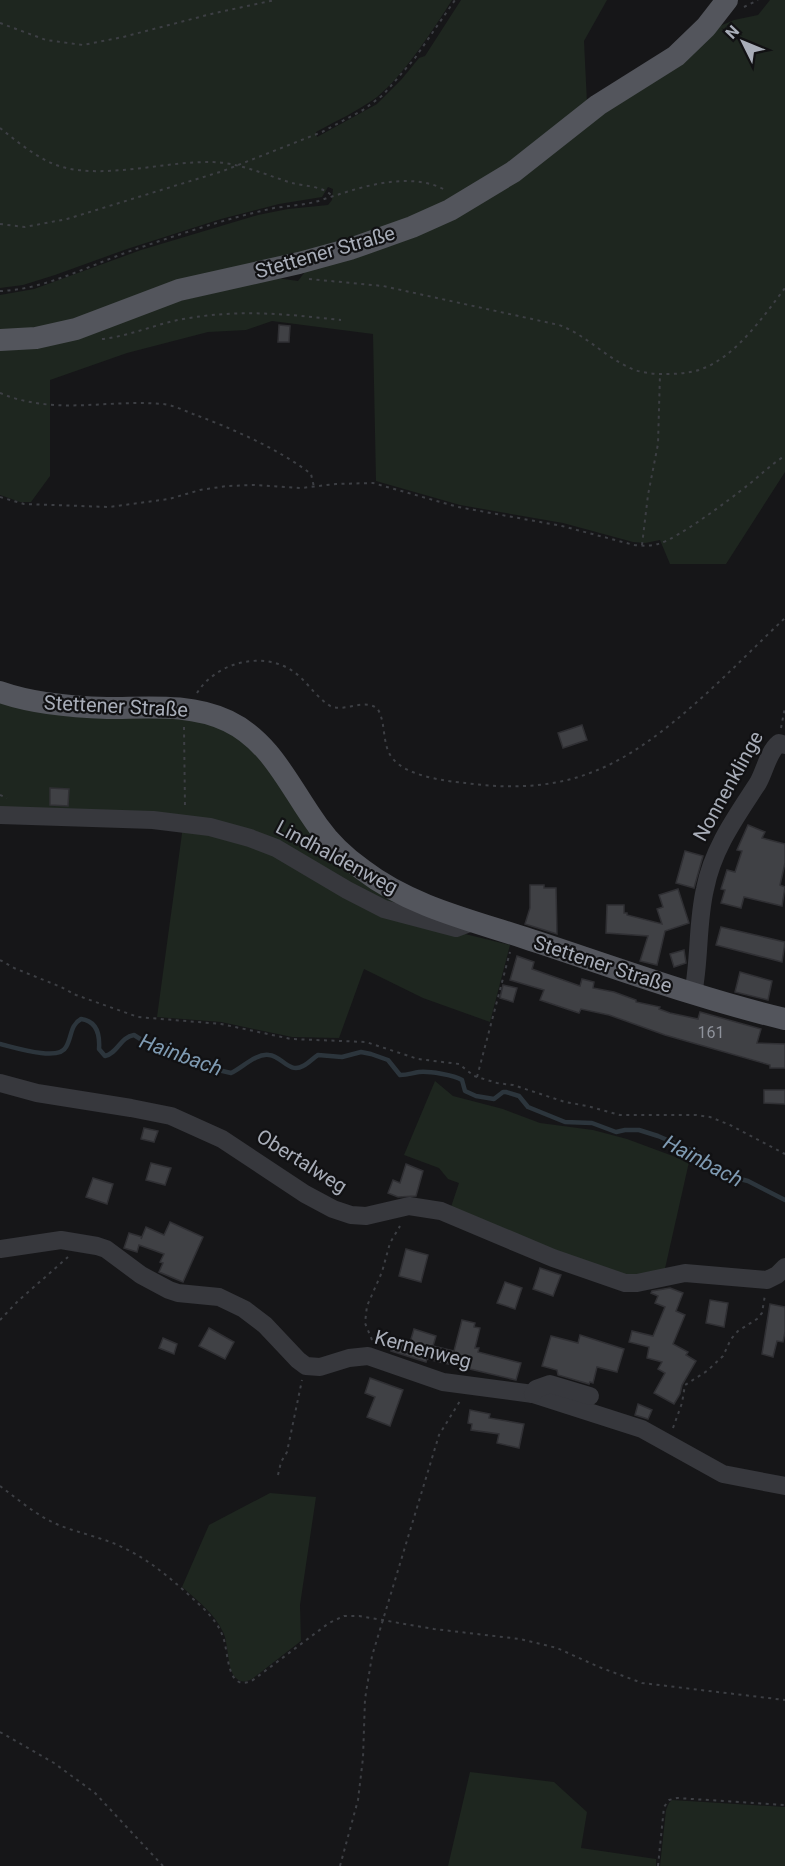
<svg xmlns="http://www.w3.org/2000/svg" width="785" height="1866" font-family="Roboto,sans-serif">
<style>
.green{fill:#1e261f}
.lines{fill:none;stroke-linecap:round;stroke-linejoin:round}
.stream{stroke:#2c353c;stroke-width:4.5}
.building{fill:#404145;stroke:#303034;stroke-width:1.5}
.path{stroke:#3d3f44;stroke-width:2;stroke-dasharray:3 4.5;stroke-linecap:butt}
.minor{stroke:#37383d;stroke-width:18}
.major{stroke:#53555c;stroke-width:22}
.labels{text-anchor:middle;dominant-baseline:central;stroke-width:4.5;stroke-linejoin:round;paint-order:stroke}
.number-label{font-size:16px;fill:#8e929b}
.street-label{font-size:20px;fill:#a8adb8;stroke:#111113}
.water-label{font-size:21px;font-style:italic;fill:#7f9bb3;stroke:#111113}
</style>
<rect width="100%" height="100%" fill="#161618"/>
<g class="green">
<path d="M0 0H452C433 30 404 75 377 97 358 111 336 121 316 132L317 137 377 104 401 80 419 58 425 56 461 0H607L584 41 587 103 523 154 441 205 365 235 62 324 0 332V295L34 289 141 250 258 215 288 209 328 205 332 200 333 189 328 187 322 197 279 204 221 219 127 249 55 275 23 285 0 288Z"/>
<path d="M770 0H785V472L726 564H670L660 540 645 543 633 542 563 523 460 505 376 481 373 334 272 321 246 330 208 332 127 353 50 380V476L31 502H20L0 495V348L158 306 277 278 298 281 307 269 375 249 720 26 734 20 758 15Z"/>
<path d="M0 701 186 717 235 733 415 915 249 835 0 810Z"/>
<path d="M183 826 285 857 465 934 510 945 490 1022 423 998 364 969 339 1038 292 1037 221 1022 157 1017Z"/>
<path d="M435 1081 453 1096 503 1109 540 1123 593 1130 627 1139 689 1162 664 1273 632 1280 450 1210 459 1183 448 1179 439 1168 404 1155Z"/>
<path d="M270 1493 316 1497 300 1605 301 1641 252 1679C246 1682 240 1683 235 1677 227 1669 229 1644 223 1632 215 1614 197 1600 182 1587L209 1525Z"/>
<path d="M470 1772 554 1782 587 1812 581 1848 656 1859V1866H448Z"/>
<path d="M672 1800 785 1807V1866H660L666 1810 669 1803Z"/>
</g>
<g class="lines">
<path class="stream" d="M0 1044C13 1047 59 1062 66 1047 72 1037 70 1025 81 1019 97 1021 100 1035 99 1049L105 1056C118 1053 120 1037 134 1035L145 1042 172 1047 185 1056 214 1069 231 1073C242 1068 256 1053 269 1055 282 1056 289 1074 303 1066 309 1063 313 1058 318 1055L342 1057 361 1052 371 1054 388 1060 400 1075C408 1075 412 1073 419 1072 429 1071 454 1075 462 1080L465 1091 476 1096 494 1099 503 1092H506L519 1096 528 1107 565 1122 592 1123 616 1132 625 1130H639L658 1136 698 1153 724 1175 748 1181 785 1200"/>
</g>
<g class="building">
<path d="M279 325 290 326 289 342H278Z"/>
<path d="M582 725 587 740 563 748 558 733Z"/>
<path d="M50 788 69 789 68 806 50 805Z"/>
<path d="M748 825 765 832 762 838 785 844V863L780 885 785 887 782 906 744 897 741 908 721 903 725 890 721 889 727 870 735 872 742 851 737 850Z"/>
<path d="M685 851 703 856 694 888 676 883Z"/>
<path d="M530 885H544V888H556L557 934 525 924 530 908Z"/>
<path d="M678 889 689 923 665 931 657 965 640 961 648 936 606 933 607 905H624V913H627V915L662 924 657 909 663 907 659 895Z"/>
<path d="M721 927 785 942 782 962 716 945Z"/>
<path d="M684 950 686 963 674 967 670 954Z"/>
<path d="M517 956 534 962 532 969 580 986 582 979 594 982 593 988 614 992 636 1000V1002L660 1007 659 1009 670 1013 698 1019 700 1012 761 1029 757 1043 785 1044V1068H770V1065L665 1035 609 1015 581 1009 579 1013 540 1000 544 990 510 980Z"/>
<path d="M740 972 772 981 768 1000 735 992Z"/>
<path d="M503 985 517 988 513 1002 500 998Z"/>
<path d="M764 1090H785V1104L764 1103Z"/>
<path d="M144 1128 158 1131 154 1142 141 1139Z"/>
<path d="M151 1163 171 1168 165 1185 146 1180Z"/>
<path d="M406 1164 423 1171 416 1196 398 1197 388 1193 393 1180 400 1183Z"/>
<path d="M93 1178 113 1184 107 1204 86 1197Z"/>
<path d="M170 1222 203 1237 183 1282 159 1272 163 1263 160 1262 164 1254 139 1245 137 1252 124 1248 129 1233 142 1237 141 1239 146 1227 164 1235Z"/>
<path d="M406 1249 428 1255 421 1282 399 1276Z"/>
<path d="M540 1268 561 1275 553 1296 533 1289Z"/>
<path d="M505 1282 522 1288 515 1309 497 1303Z"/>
<path d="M670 1288 683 1293 676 1311 685 1315 673 1344 688 1352 686 1355 696 1361 682 1385 680 1394 674 1404 654 1393 665 1373 658 1369 662 1362 647 1358 649 1347 629 1342 632 1331 653 1336 665 1307 655 1303 658 1296 651 1293 652 1291Z"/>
<path d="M710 1300 728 1303 724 1327 706 1323Z"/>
<path d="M770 1304 785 1307V1332L783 1342 777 1341 773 1357 762 1354Z"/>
<path d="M462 1320 475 1323 474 1327 480 1328 475 1348H479L478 1352 521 1363 516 1380 427 1359 426 1362 391 1351 394 1341 409 1346 414 1329 436 1336 433 1346 454 1351Z"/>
<path d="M209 1328 234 1342 225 1359 199 1346Z"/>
<path d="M580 1335 624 1349 617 1372 597 1367 593 1383 590 1382 589 1384 558 1375 557 1370 542 1366 551 1336 578 1343Z"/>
<path d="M163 1338 177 1344 174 1354 159 1348Z"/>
<path d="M370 1378 403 1390 390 1426 367 1417 375 1397 365 1393Z"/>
<path d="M638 1404 652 1410 648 1419 635 1415Z"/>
<path d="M470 1410 490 1414 489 1418 524 1424 519 1448 497 1443 499 1434 471 1430 472 1424 468 1423Z"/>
</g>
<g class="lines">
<g class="path">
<path d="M744 7 758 0"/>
<path d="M0 23 46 40 83 45 123 37 215 13 275 0"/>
<path d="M0 128C19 143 39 160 62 167 107 179 166 161 213 162 240 163 266 175 292 183 304 186 322 186 331 195"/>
<path d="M0 224 25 227 67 219 223 171 322 132 363 110 383 95 415 58 455 0"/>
<path d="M309 279 383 286 559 325C584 334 602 354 626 366 638 373 653 374 666 374 677 374 688 373 699 370 735 358 763 317 785 288"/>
<path d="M0 291C46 290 96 262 139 248 183 233 229 218 274 208 288 206 302 205 315 202 322 200 329 197 337 195 370 184 415 172 447 191"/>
<path d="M102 339C130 336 156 324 183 319 240 309 285 314 341 320"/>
<path d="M0 393C55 416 106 399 163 404 173 405 183 410 193 414 231 428 279 449 311 474L314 487"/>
<path d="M0 497 24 504 109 507 169 499 200 490 227 486 254 485 301 488 336 484 373 483 458 507 562 526 634 545C642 546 650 546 658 544 679 538 729 500 748 485 761 475 771 464 785 456"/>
<path d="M642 545 648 495 658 444 660 374"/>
<path d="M197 693C216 662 264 650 294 672 308 682 317 699 332 707 347 711 363 699 377 708 387 723 381 745 393 759 407 776 445 781 465 783 509 789 554 788 595 771 662 745 732 668 785 618"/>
<path d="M184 727 185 808"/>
<path d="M781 728 785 707"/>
<path d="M0 795 7 798"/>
<path d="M0 960 14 968 61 987 76 995 138 1017 221 1024 291 1039 366 1042 418 1059 459 1064 474 1076 497 1083 513 1085 565 1102 587 1106 620 1115H696L710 1117 730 1125 785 1154"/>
<path d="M477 1077 510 952"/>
<path d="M0 1320 18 1301 68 1257"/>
<path d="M372 1340 365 1323 367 1306 382 1272 390 1243 400 1226"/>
<path d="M673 1428 682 1403 685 1385 707 1371 723 1356 731 1339 738 1331 757 1319 762 1313 765 1295"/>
<path d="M278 1475 281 1462 287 1452 302 1380"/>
<path d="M0 1486C19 1500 38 1517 61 1526 82 1534 105 1538 126 1549 155 1563 179 1586 202 1607 211 1616 219 1625 223 1637 229 1652 226 1694 253 1680L329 1623 344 1616H359L434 1629 520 1639 557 1648 599 1667 642 1683 785 1700"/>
<path d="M0 1732 54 1763 95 1793 163 1866"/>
<path d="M340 1866 358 1800 363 1758 365 1699 372 1656 439 1435 460 1401"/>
<path d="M658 1866 664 1807 669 1800 677 1798 785 1805"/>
</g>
<g class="minor">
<path d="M0 815 153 820 210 827 250 838 276 848 347 890 384 909 456 928 472 922"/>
<path d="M693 994C700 959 697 923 705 889 713 848 736 817 758 783 765 771 768 752 779 743L785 745"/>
<path d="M0 1083 37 1093 131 1108 171 1116 222 1139 305 1194 333 1209 351 1215 366 1216 409 1206 441 1211 553 1258 625 1283H637L685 1273 767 1280 777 1275 785 1267"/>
<path d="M0 1249 61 1240 97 1246 106 1249 141 1275 169 1290 178 1293 219 1297 244 1309 265 1325 298 1360 306 1366 320 1367 349 1358 368 1356 443 1382 533 1394 642 1429 723 1474 785 1486"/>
<path d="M533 1394 536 1389 550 1384 590 1396"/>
</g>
<g class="major">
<path d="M0 340 36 338 76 329 179 290 299 263 350 249 412 227 450 210 513 172 598 105 676 56 706 27 727 0"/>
<path d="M0 692C34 704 71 707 107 708 148 708 190 703 228 721 272 742 290 788 318 826 330 843 346 858 363 870 410 906 470 920 525 938 611 966 697 998 785 1019"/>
</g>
</g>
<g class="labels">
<g class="number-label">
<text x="711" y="1032">161</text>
</g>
<g class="street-label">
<text transform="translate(325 252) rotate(-16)">Stettener Straße</text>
<text transform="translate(116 706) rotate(3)">Stettener Straße</text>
<text transform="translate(728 786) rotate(-61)">Nonnenklinge</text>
<text transform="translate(337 857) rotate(28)">Lindhaldenweg</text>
<text transform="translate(603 964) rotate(18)">Stettener Straße</text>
<text transform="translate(302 1161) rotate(32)">Obertalweg</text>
<text transform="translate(423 1349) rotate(15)">Kernenweg</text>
</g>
<g class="water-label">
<text transform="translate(181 1055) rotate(20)">Hainbach</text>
<text transform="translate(703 1161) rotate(28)">Hainbach</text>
</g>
</g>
<g transform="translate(743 42) rotate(313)" stroke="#111113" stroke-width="4.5" paint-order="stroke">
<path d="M0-4.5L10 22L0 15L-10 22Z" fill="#a8adb8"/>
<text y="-9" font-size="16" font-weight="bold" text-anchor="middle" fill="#a8adb8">N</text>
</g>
</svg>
